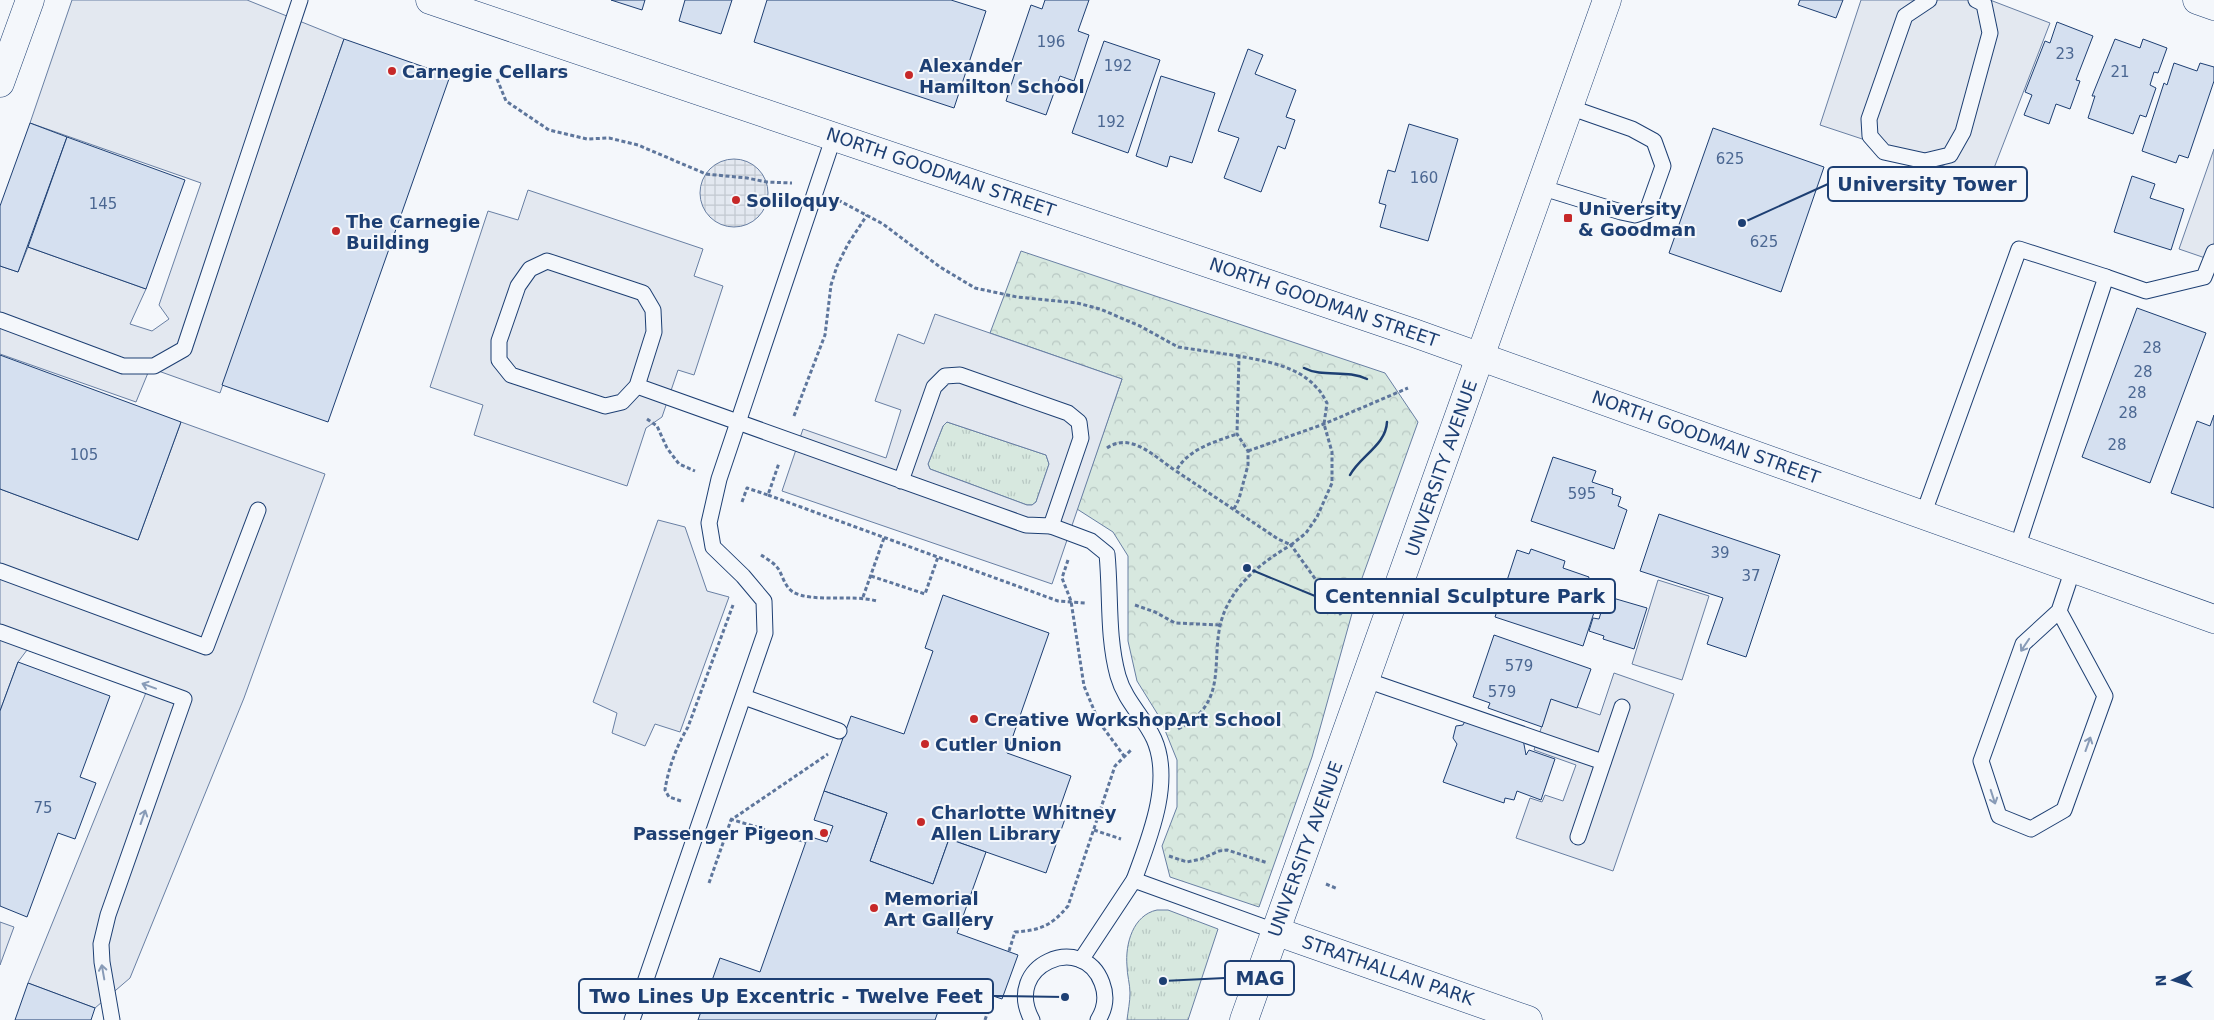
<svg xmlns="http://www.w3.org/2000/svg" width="2214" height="1020" font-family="'DejaVu Sans',sans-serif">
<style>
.grass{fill:url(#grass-tufts);stroke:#687fa3}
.park{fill:url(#park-crowns);stroke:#687fa3}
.parking{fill:#e3e8f0;stroke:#687fa3;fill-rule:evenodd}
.plaza{fill:url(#plaza-grid);stroke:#687fa3}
.building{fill:#d5e0f0;stroke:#1d3f73}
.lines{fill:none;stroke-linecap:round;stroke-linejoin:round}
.lane-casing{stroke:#1d3f73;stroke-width:17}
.street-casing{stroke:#1d3f73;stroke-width:29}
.secondary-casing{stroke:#1d3f73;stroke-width:29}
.path{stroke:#5e769c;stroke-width:3;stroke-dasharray:4 2.5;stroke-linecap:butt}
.lane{stroke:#f4f7fb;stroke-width:15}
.street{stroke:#f4f7fb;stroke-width:28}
.secondary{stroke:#f4f7fb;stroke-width:28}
.wall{stroke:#1d3f73;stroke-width:2.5}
.oneway{stroke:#889bb7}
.poi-dot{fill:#c62828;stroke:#f4f7fb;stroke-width:2}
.labels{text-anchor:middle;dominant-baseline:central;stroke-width:4;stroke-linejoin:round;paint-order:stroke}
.number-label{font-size:15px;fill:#4b6792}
.poi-label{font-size:18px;font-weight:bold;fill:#1d3f73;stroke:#f4f7fb;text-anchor:start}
.street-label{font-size:18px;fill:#1d3f73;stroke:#f4f7fb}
.leader{fill:none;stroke:#1d3f73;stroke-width:2}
.callout-dot{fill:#1d3f73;stroke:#f4f7fb;stroke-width:2}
.callout{fill:#f4f7fb;stroke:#1d3f73;stroke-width:2}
.callout-label{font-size:19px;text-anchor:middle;font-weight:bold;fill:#1d3f73}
</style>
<defs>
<pattern id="grass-tufts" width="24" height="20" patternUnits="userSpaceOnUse" patternTransform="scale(1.25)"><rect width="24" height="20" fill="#d7e8df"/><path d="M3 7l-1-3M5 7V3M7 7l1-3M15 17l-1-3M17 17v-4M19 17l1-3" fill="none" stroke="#b8c8c3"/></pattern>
<pattern id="park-crowns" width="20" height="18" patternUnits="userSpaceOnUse" patternTransform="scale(1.25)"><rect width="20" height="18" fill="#d7e8df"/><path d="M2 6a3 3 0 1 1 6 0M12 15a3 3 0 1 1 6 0" fill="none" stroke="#b8c8c3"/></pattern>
<pattern id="plaza-grid" width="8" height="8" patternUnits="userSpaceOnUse" patternTransform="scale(1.25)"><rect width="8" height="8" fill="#e3e8f0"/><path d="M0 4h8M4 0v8" fill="none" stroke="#c2c8d1"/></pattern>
</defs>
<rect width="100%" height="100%" fill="#f4f7fb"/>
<g class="grass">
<path d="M947 422 1046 455 1049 464 1036 502 1032 505H1027L930 469 928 464 943 426Z"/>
<path d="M1157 910H1168L1218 929 1188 1020H1127C1128 1011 1130 1002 1130 993 1130 984 1127 975 1127 966 1125 944 1133 915 1157 910Z"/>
</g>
<path class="park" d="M1021 251 1385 373 1418 422 1361 581 1312 757 1259 907 1170 877 1162 846 1177 807V760L1160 718 1137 681 1128 641V556L1113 532 1077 509 1122 379 990 333Z"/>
<g class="parking">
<path d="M72 0H247L344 39 220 393 150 368 136 402 0 354V266L18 272 28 247 146 289 130 324 152 331 169 319 159 305 201 183 30 123Z"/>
<path d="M1861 0H1990L2050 23 1989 181 1820 125Z"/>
<path d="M2214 149V261L2179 249Z"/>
<path d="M528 190 703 249 694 276 723 286 694 375 678 370 662 417 646 428 627 486 474 435 483 405 430 387 488 211 518 220Z"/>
<path d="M935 314 1122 379 1052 584 782 491 803 429 886 458 901 410 875 401 898 334 924 344ZM947 422 1046 455 1049 464 1036 502 1032 505H1027L930 469 928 464 943 426Z"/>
<path d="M181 422 325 474 244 698 130 978 95 1008 28 983 147 690 27 650 18 662 0 711V489L138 540Z"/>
<path d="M658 520 685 527 707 591 729 597 680 732 655 724 645 746 612 733 617 713 593 702Z"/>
<path d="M1658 580 1709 596 1682 680 1632 664Z"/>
<path d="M1614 673 1674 694 1613 871 1516 838 1530 798 1542 802 1545 795 1563 801 1576 765 1534 750 1551 698 1600 715Z"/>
<path d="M0 922 14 927 0 965Z"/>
</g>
<circle class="plaza" cx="734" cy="193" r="34"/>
<g class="building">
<path d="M611 0H645L642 10Z"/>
<path d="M685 0H732L721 34 679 21Z"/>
<path d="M767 0H951L986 11 954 108 754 42Z"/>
<path d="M1045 0H1089L1078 31 1089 35 1074 81 1060 76 1046 115 1006 101 1016 70 1010 67 1031 5 1042 9Z"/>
<path d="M1800 0H1843L1836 18 1798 5Z"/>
<path d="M2057 22 2093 36 2076 80 2080 81 2070 109 2056 104 2049 124 2024 115 2032 95 2025 92 2045 41 2050 43Z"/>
<path d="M344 39 450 76 328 422 222 385Z"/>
<path d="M2115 39 2140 48 2143 39 2167 48 2158 73 2154 72 2150 85 2156 88 2146 117 2140 115 2133 134 2088 118 2095 96H2092Z"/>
<path d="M1104 41 1160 60 1128 153 1072 133Z"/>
<path d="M1248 49 1263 55 1255 74 1296 90 1286 117 1295 120 1285 149 1278 146 1261 192 1224 178 1239 138 1218 131Z"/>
<path d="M2174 63 2197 71 2200 63 2214 67V81L2188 158 2179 155 2176 163 2142 151 2164 83 2167 85Z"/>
<path d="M1161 76 1215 93 1192 163 1170 156 1167 167 1136 156Z"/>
<path d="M30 123 67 137 18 272 0 266V206Z"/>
<path d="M1409 124 1458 139 1428 241 1380 227 1386 205 1379 203 1388 170 1395 172Z"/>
<path d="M1713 128 1824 167 1781 292 1669 253Z"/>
<path d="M67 137 185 180 146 289 28 247Z"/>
<path d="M2132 176 2155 184 2150 198 2184 209 2171 250 2114 232Z"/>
<path d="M2137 308 2206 333 2150 483 2082 457Z"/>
<path d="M0 355 181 422 138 540 0 489Z"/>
<path d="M2214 415V508L2171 493 2197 421 2210 426Z"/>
<path d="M1553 457 1596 471 1592 482 1613 489 1612 494 1621 497 1618 506 1627 510 1614 549 1531 521Z"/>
<path d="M1659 514 1780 555 1746 657 1707 644 1723 598 1640 571Z"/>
<path d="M1531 549 1565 561 1563 568 1589 577 1588 580 1603 585 1583 646 1495 617 1517 550 1529 554Z"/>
<path d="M943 595 1049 633 1007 753 1071 776 1058 813 1066 816 1046 873 949 839 933 884 870 861 887 813 824 791 851 716 904 734 933 651 925 648Z"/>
<path d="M1606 596 1647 608 1634 649 1603 639 1604 636 1589 631 1593 618 1599 619Z"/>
<path d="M1494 635 1591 669 1577 708 1551 699 1542 727 1488 708 1490 703 1473 697Z"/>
<path d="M18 662 110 696 80 777 96 783 75 839 58 833 27 917 0 906V711Z"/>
<path d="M1465 721 1523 739 1526 755 1529 750 1555 759 1541 800 1517 791 1514 800 1505 798 1504 803 1443 782 1457 744 1453 738 1456 726 1463 725Z"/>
<path d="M824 791 887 813 870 861 933 884 949 839 986 852 957 933 1018 955 1002 999 949 981 935 1020H698L720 958 760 972 808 836 827 842 833 826 814 820Z"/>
<path d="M28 983 95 1008 91 1020H15Z"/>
</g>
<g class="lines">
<g class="lane-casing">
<g id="lane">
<path d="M1929 0 1905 16 1869 119 1870 136 1884 152 1925 161 1950 155 1963 132 1990 33 1984 4 1976 0"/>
<path d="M1540 187 1621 212 1635 215 1647 211 1663 166 1654 141 1632 129 1569 107"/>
<path d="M547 261 643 293 653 310 654 332 637 386 622 402 605 406 511 375 499 360V341L518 286 530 269Z"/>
<path d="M2106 277 2146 291 2204 277 2214 252"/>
<path d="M0 320 123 366H154L184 349 300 0"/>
<path d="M637 386 1026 525 1051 526 1081 438 1079 422 1068 413 960 375 945 376 934 387 901 481"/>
<path d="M1923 515 2019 249 2106 277 2017 548"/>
<path d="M1051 526 1091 541 1107 554C1111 595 1107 636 1118 676 1125 701 1144 717 1154 739 1173 782 1149 839 1134 880"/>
<path d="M0 571 206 647 258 510"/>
<path d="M2059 611 2105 696 2064 810 2031 829 1999 816 1981 761 2023 644 2059 611 2073 569"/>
<path d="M0 632 184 699 108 915 101 944 102 962 112 1020"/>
<path d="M1366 680 1603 762"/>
<path d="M744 697 839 731"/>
<path d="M1578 837 1622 707"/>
<path d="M1081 960 1134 880 1275 931"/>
<path d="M632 1020 765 633 764 601 743 576 713 547 709 523 719 479 834 136"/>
<path d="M1032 1020C1002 965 1083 931 1102 983 1107 996 1105 1009 1098 1020"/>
</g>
</g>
<g class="street-casing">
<g id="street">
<path d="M2197 0 2214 6"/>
<path d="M0 83 30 0"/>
<path d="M1275 931 1528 1020"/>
</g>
</g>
<g class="secondary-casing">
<g id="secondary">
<path d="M430 0 1414 333 2214 619"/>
<path d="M1244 1020 1607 0"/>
</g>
</g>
<g class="path">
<path d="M497 79 506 101 549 130 587 139 609 138 638 145 706 174 747 178 767 182 792 183"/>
<path d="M838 200 883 224 940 267 975 288 1017 297 1077 303 1100 309 1140 326 1178 347 1239 356"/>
<path d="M794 416 825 335 831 285 837 266 848 244 867 215"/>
<path d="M647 419 657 426 667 448 679 464 695 471"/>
<path d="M1107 448C1131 431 1156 458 1176 471"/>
<path d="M1248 451 1324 424 1408 388"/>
<path d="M768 495 1058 601 1085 603"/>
<path d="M742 502 747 488 768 495 779 463"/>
<path d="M1234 509 1239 499 1248 465V451L1237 434 1239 356C1265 361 1298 366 1316 387 1321 391 1324 398 1327 403L1324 424 1332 452V483L1317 517 1306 533 1291 545 1278 539 1176 471C1188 449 1214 442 1237 434"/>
<path d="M761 555C767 559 775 563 779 570 783 577 785 587 793 592 812 603 852 594 877 601"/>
<path d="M1068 560 1062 578 1071 601 1084 686 1099 722 1124 756"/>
<path d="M871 576 925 594 938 557"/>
<path d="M863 597 884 538"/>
<path d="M1135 605 1155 612 1175 623 1220 625"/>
<path d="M1178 729C1235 700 1205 653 1226 608 1240 579 1264 561 1291 545L1341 615"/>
<path d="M681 801 669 797 665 790C668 769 677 745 688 727L733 605"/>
<path d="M730 819 806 842"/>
<path d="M1094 830 1121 839"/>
<path d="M1169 856 1187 862 1201 859 1219 851 1227 850 1268 863"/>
<path d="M709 883 731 820 828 754"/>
<path d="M1326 884 1338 889"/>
<path d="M1009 951 1015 932C1041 930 1051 926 1068 906L1115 766 1131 750"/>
<path d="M985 1020 993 996"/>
</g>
<use href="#lane" class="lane"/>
<use href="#street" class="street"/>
<use href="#secondary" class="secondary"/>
<g class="wall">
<path d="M1304 368C1323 378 1347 369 1367 379"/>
<path d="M1350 475C1360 456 1386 445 1387 422"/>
</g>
</g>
<defs><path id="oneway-shaft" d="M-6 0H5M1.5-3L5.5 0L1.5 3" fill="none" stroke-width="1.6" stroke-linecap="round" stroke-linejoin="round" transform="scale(1.25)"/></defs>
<g class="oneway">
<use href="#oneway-shaft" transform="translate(2025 645) rotate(124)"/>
<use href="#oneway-shaft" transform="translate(149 686) rotate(-160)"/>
<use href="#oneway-shaft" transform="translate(2088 744) rotate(-70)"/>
<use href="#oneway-shaft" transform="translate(1993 797) rotate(72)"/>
<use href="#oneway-shaft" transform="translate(143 817) rotate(-71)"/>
<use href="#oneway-shaft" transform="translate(103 972) rotate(-100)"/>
</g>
<g class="poi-dot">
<circle cx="392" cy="71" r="5"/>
<circle cx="909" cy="75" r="5"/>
<circle cx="736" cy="200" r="5"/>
<rect x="1563" y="213" width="10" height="10" rx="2.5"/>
<circle cx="336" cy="231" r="5"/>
<circle cx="974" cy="719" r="5"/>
<circle cx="925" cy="744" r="5"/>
<circle cx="921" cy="822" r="5"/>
<circle cx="824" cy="833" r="5"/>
<circle cx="874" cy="908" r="5"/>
</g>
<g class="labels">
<g class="number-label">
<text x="1051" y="42">196</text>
<text x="2065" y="54">23</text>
<text x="1118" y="66">192</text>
<text x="2120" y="72">21</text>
<text x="1111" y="122">192</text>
<text x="1730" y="159">625</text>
<text x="1424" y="178">160</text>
<text x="103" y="204">145</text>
<text x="1764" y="242">625</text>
<text x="2152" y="348">28</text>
<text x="2143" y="372">28</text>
<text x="2137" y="393">28</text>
<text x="2128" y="413">28</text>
<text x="2117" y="445">28</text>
<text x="84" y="455">105</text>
<text x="1582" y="494">595</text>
<text x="1720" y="553">39</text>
<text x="1751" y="576">37</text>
<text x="1519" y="666">579</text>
<text x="1502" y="692">579</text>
<text x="43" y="808">75</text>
</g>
<g class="poi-label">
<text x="919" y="65">Alexander<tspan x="919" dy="21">Hamilton School</tspan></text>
<text x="402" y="71">Carnegie Cellars</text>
<text x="746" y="200">Soliloquy</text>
<text x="1578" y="208">University<tspan x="1578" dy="21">&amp; Goodman</tspan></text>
<text x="346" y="221">The Carnegie<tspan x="346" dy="21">Building</tspan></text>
<text x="984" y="719">Creative WorkshopArt School</text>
<text x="935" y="744">Cutler Union</text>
<text x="931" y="812">Charlotte Whitney<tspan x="931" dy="21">Allen Library</tspan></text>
<text x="814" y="833" text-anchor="end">Passenger Pigeon</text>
<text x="884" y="898">Memorial<tspan x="884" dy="21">Art Gallery</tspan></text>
</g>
<g class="street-label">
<text transform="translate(941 172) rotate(19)">NORTH GOODMAN STREET</text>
<text transform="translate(1324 302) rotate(19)">NORTH GOODMAN STREET</text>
<text transform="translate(1706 437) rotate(20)">NORTH GOODMAN STREET</text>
<text transform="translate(1441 468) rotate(-71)">UNIVERSITY AVENUE</text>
<text transform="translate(1305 849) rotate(-70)">UNIVERSITY AVENUE</text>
<text transform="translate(1388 970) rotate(19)">STRATHALLAN PARK</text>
</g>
</g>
<path class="leader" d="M1742 223L1828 184M1247 568L1315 596M1163 981L1225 978M1065 997L993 996"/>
<g class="callout-dot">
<circle cx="1742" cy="223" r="5"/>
<circle cx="1247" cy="568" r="5"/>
<circle cx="1163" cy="981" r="5"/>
<circle cx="1065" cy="997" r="5"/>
</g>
<g class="callout">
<rect x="1828" y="167" width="199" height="34" rx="5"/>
<rect x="1315" y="579" width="300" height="34" rx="5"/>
<rect x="1225" y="961" width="69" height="34" rx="5"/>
<rect x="579" y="979" width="414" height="34" rx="5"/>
</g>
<g class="callout-label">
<text x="1927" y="191">University Tower</text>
<text x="1465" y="603">Centennial Sculpture Park</text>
<text x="1260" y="985">MAG</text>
<text x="786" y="1003">Two Lines Up Excentric - Twelve Feet</text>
</g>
<g transform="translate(2174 980) rotate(267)" stroke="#f4f7fb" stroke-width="4" paint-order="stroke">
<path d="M0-4L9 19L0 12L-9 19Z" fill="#1d3f73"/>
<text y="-8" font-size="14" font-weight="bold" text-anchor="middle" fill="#1d3f73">N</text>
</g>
</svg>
